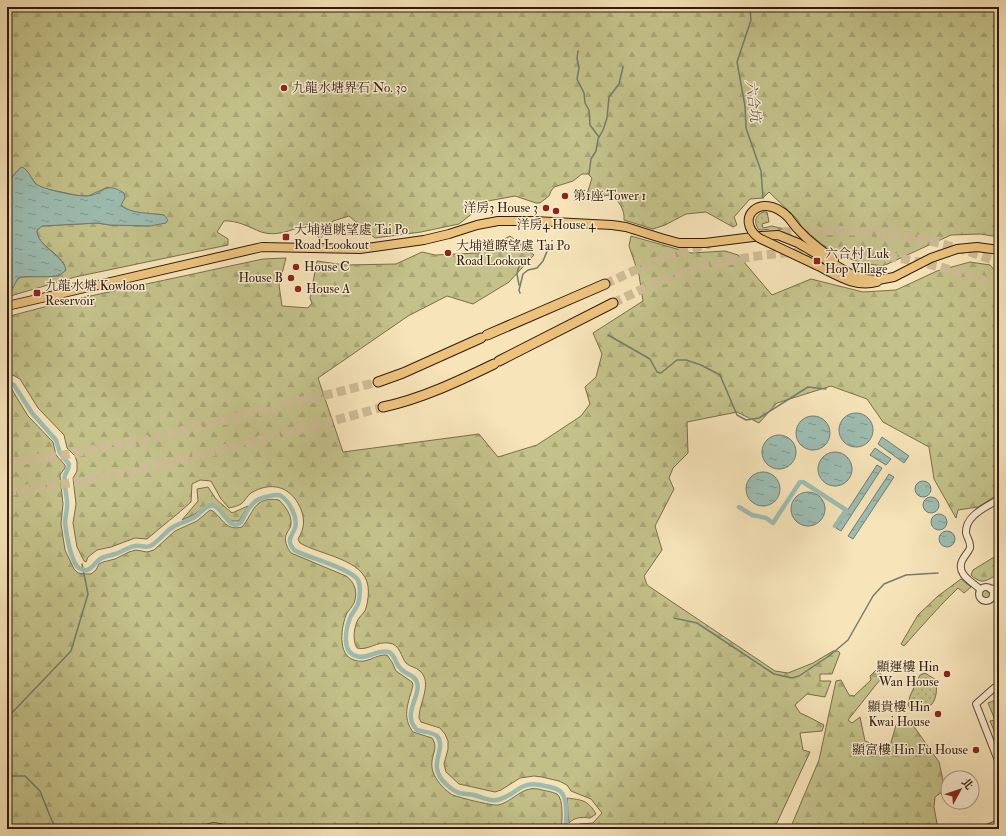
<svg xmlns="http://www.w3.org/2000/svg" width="1006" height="836" font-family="'IM FELL Double Pica','Noto Serif TC',serif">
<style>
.grass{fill:url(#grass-dots);stroke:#7a6e4c}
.forest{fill:url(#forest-firs);stroke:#7a6e4c}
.pitch{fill:#c4c28a;stroke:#7a6e4c}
.water{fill:url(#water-ripples);stroke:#717d71}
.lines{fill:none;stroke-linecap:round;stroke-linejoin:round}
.stream{stroke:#717d71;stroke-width:1.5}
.canal{stroke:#9dbeb3;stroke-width:4.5}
.highway-tunnel{stroke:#cfbc97;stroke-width:9;stroke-dasharray:9 4.5;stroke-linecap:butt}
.minor-casing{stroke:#624d38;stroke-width:8}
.major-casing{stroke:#301b0d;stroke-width:10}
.highway-casing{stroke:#301b0d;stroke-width:11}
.minor{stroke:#faedd2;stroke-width:6}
.major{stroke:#ecc27c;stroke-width:8}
.highway{stroke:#ecc27c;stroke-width:9}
.major-bridge-casing{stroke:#301b0d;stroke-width:10;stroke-linecap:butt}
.major-bridge{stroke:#ecc27c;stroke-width:8}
.poi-dot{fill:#8f2418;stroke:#faedd2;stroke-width:1.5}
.labels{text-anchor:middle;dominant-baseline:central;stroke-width:3;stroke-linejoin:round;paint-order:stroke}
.poi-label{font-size:13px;fill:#301b0d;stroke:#faedd2;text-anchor:start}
.water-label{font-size:14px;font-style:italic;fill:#565447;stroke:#faedd2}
</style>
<defs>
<pattern id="grass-dots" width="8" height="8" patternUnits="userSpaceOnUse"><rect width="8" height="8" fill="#c4c28a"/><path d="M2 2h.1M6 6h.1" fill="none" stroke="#a9a676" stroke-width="1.8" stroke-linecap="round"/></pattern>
<pattern id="forest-firs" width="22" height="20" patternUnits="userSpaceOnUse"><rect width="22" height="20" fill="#c4c28a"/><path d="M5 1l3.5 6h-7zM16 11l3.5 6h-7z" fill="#a9a676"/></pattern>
<pattern id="water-ripples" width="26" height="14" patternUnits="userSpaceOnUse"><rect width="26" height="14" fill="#9dbeb3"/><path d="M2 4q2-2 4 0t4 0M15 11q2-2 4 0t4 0" fill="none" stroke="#809a90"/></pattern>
</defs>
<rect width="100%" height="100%" fill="#f7e4b9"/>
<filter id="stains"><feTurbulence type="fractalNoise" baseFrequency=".005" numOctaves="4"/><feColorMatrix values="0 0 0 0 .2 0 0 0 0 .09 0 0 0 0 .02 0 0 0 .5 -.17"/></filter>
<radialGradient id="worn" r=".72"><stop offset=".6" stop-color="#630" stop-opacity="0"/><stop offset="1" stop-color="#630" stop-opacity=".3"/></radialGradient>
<g class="grass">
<path d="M763 212H767L769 222 762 224 763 228 772 226 784 229 759 230C754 223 754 216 763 212Z"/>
<circle cx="985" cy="594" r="6"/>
<path d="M925 673 936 680C937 689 937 699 931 705L911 710 908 705 910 696 920 675Z"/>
</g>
<g class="forest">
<path d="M7 7H999V237L980 234 951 235 883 266 861 263 843 256 821 244 802 227 796 218 769 192 763 198 750 199 734 217 737 225 733 227 706 212 686 214 665 225 653 229 624 220C625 210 619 200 610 195L583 199 588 191 592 178 588 174H582L573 181 554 187 551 191 549 196 540 203H536L515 196 488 201 459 224 421 232 375 238 349 216 333 221 320 239 307 224C292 230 277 237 261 232 249 227 237 220 224 221L217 232 228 239V245L75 277 7 297V288H10C15 285 16 279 21 277L58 276 65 271C68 256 35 246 37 230L42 226 97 223 110 225 150 226 164 215C151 213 131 215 121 205V203L125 198 108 187 88 196H80L42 188 36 184 25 169 20 168 7 183Z"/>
<path d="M510 236 534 255 509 282 473 304 447 296 408 316 318 378 343 452 479 434 498 457 537 445 581 416 590 404 585 387 596 377 602 354 593 333 643 301 639 275 629 246 631 236 691 253 725 251 738 255 772 295 811 279 863 292 896 290 937 271 970 262 990 265 999 275V494L978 507 958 510 956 518 934 479 929 447 883 422 867 399 831 386 777 403 759 423 737 412 687 422 688 453 673 468 669 478 674 489 655 526 662 550 644 576 647 585 775 671 788 673 813 663 833 651H838L840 653 832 674H820V681H831L825 697 807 694 795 705 800 713 807 716 824 725 822 731 800 733 803 750 810 752 774 829H574L579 824 593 823 602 813 591 799 571 791 567 785 559 781 542 777 534 776 520 778 501 790 495 792 459 784 446 772 444 764 448 749V741L445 734 440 728 421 722 419 718C419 703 433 683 420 671 416 667 410 667 406 663 401 657 400 644 389 643 377 641 368 651 357 648 352 640 354 625 359 618 362 614 365 612 366 608 368 602 369 592 368 586 364 559 320 555 300 543L298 539C305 528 305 518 300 507 290 486 271 481 251 493 247 496 245 501 241 504 238 506 233 507 229 508L221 499 211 481 200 480 192 484 191 502C177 515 162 526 147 539L135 538 111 547 97 550 88 557 86 562 84 561 77 547 73 523 76 504 73 478 77 471V462L75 456 67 448 64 435 38 408 20 379 7 372V318L10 316 67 301 263 259 286 258 279 285 282 306 308 308 312 303 310 298 317 261 345 265 396 264 422 252 435 255 478 253Z"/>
<path d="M7 386 11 388 28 416 53 442 56 455 65 465V468L60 475 63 504 61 524 65 550 74 569 78 573 85 574H91L96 570 99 564 103 562 115 559 129 552 136 550 147 552 154 550 175 531 197 521 210 510 213 511C224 520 226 531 242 527 254 513 253 496 279 500 285 506 292 515 291 524 291 528 288 530 287 533 283 540 287 547 291 553L346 576C355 582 358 593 354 603 352 607 349 610 347 613 341 626 337 655 354 660 367 665 375 654 387 655L392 662 396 671 412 682 413 685C409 702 401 716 413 732L432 738C438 746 433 753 432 761 430 774 441 787 451 794 455 797 493 806 498 805 508 803 515 795 524 791 530 788 536 788 542 790 547 791 553 792 557 794 564 799 562 822 561 829H7Z"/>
<path d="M208 487 216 499 232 513 248 506 239 521H231L217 506 212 504 206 506 195 514 182 520 198 501 197 489Z"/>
<path d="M999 554V574C986 580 983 586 971 575L973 570Z"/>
<path d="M961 579 971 587 964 593 958 588C939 606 922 626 904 646L901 644 918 615 938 596Z"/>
<path d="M876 670 883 676 848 720 852 723 860 717 865 741 875 745 890 746 896 725 910 721 939 762 945 790 935 797 934 807 938 829H790L819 760 836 681 841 680 849 695 854 696 871 680 870 676Z"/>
<path d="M567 798C582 800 588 800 596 814L590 818C581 817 575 817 569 823Z"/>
</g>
<path class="pitch" d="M998 699 999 739 998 740 990 721 995 720 988 703Z"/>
<g class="water">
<path d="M22 167C29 170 31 179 36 184 42 189 78 197 87 196 104 195 104 180 124 193L125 198 121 205C129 214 152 213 164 215L168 220 166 223 150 226 110 225 97 223 42 226 37 230C36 245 62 255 66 269 60 281 33 275 21 277L18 278 13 288H7V183L20 168Z"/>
<circle cx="856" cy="430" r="17"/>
<circle cx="813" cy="433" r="17"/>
<circle cx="779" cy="452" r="17"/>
<path d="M882 437 909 456 904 463 878 444Z"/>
<path d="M875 448 891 459 886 465 870 455Z"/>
<circle cx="835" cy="469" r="17"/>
<path d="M877 465 882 468 841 531 836 528Z"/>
<circle cx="763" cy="489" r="17"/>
<path d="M889 474 894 477 853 539 848 536Z"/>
<circle cx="923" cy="489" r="8"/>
<circle cx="808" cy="509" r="17"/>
<circle cx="931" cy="505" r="8"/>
<circle cx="939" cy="522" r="8"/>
<circle cx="947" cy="539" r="8"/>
</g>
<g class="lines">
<g class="stream">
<path d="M750 7 751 20 737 62 745 106 746 128 761 171 763 198"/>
<path d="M578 51 577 58 579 68 577 79 584 93 585 103 589 110 590 125 599 137"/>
<path d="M589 174 591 159 596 151 598 139 603 130 607 118 609 97 619 84 623 67"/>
<path d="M519 266 517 274 519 285"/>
<path d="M520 293 519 290 523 274 528 270 537 268 543 261 548 249"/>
<path d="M608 335 650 359 657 372 661 373 677 360H686L701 365 720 375 737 415 746 420 759 418 808 387 826 389"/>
<path d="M674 618 697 623 774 674 792 678 799 676 829 656 848 640 873 596 884 584 906 575 938 573"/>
<path d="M7 718 71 651 88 594 82 564"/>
<path d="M7 776H25L40 791 52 821 57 829"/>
<path d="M838 829 843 824"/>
</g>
<g class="canal">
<path d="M7 382 14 385 32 413 56 440 60 453 69 464C69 469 67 471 65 475 63 481 67 495 67 502 68 509 65 516 65 523 66 533 71 563 79 568 91 576 94 560 104 557 107 556 112 555 115 554 122 552 128 547 135 546 141 545 147 549 152 545 160 540 165 532 173 527 180 523 188 521 195 517 199 514 202 510 207 507 221 498 227 533 240 523 243 521 243 517 245 515 251 503 257 498 270 496 274 495 278 494 281 496 290 502 298 518 295 528 291 538 286 539 294 550 308 558 350 568 358 580 361 586 360 598 358 604 356 609 352 613 350 618 346 628 341 652 356 656 368 660 377 649 389 652 396 656 395 664 401 669 405 674 412 674 416 680 424 694 400 713 417 730 423 732 432 732 437 736 448 749 425 765 446 784 450 788 454 791 459 793 464 794 469 794 474 795 482 797 489 802 497 800 508 798 515 790 524 786 531 783 538 784 545 786 550 787 556 788 560 791 568 797 567 820 565 829"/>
<path d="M803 482 846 510 835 526"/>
<path d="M739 507 752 515 766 518 773 523 800 482"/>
</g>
<g class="highway-tunnel">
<path d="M769 233C848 226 926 232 999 263"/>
<path d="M605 284C639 268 673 253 710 244"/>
<path d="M613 303C638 291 663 279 689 271 793 240 898 247 999 286"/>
<path d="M7 462 64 455 141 441 378 382"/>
<path d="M7 491C77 485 145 469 212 452 269 438 326 423 383 407"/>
</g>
<g class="minor-casing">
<g id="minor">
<circle cx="986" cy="594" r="7"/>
<path d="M980 589C972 582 956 574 962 561 964 556 968 553 970 548 971 542 967 538 966 533 965 515 987 507 999 499"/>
<path d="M990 589 999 588"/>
<path d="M994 688 976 704 999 763"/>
<path d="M202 829 214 826 228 829"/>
<path d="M985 829 999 823"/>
</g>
</g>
<g class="major-casing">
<g id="major">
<path d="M788 217C802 237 815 245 834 260"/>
<path d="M816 265C837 275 854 288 877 282"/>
<path d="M7 306 262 247 360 249 424 240 449 234 477 225 498 221H534L612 225 626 227 661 238 679 243H705L761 236 778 235 798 243 849 273 866 279 878 280 894 277 931 258 957 249 977 247 999 250"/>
</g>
</g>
<g class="highway-casing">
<g id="highway">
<path d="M487 335 605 284"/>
<path d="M499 361 613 303"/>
<path d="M378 382 403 373 481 338"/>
<path d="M383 407C421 399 459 381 494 364"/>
</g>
</g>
<use href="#minor" class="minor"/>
<use href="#major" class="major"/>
<use href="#highway" class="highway"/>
<g class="major-bridge-casing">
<path id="major-bridge" d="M788 217C761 190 733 219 759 238L816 265"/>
</g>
<use href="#major-bridge" class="major-bridge"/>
</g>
<g class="poi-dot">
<circle cx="284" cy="88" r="4"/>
<circle cx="565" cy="196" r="4"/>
<circle cx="546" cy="208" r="4"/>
<circle cx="556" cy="211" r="4"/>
<rect x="282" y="233" width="8" height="8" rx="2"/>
<circle cx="448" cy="253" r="4"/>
<rect x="813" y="257" width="8" height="8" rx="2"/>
<circle cx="296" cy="267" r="4"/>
<circle cx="291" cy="278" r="4"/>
<circle cx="298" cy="289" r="4"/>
<rect x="33" y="289" width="8" height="8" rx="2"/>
<circle cx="947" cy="674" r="4"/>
<circle cx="938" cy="714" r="4"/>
<circle cx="976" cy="750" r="4"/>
</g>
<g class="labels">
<g class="poi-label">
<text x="292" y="88">九龍水塘界石 No. 30</text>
<text x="573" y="196">第1座 Tower 1</text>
<text x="538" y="208" text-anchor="end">洋房3 House 3</text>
<text x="556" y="225" text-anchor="middle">洋房4 House 4</text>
<text x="294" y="230">大埔道眺望處 Tai Po<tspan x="294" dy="15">Road Lookout</tspan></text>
<text x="456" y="246">大埔道瞭望處 Tai Po<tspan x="456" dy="15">Road Lookout</tspan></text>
<text x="825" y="254">六合村 Luk<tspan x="825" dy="15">Hop Village</tspan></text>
<text x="304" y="267">House C</text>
<text x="283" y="278" text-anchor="end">House B</text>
<text x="45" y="286">九龍水塘 Kowloon<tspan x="45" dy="15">Reservoir</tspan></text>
<text x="306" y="289">House A</text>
<text x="939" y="667" text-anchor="end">顯運樓 Hin<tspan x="939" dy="15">Wan House</tspan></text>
<text x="930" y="707" text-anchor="end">顯貴樓 Hin<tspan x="930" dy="15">Kwai House</tspan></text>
<text x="968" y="750" text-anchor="end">顯富樓 Hin Fu House</text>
</g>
<g class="water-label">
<text transform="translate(753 101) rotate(83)">六合坑</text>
</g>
</g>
<rect width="1006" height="836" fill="none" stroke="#f7e4b9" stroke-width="24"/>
<rect x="8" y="8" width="990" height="820" fill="none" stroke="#301b0d" stroke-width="2"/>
<rect x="12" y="12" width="982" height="812" fill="none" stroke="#301b0d"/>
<g transform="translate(960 790) rotate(50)"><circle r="19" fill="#faedd2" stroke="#a99983"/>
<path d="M0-3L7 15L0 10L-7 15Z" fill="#8f2418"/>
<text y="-6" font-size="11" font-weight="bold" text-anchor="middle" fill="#301b0d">北</text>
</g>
<rect width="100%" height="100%" filter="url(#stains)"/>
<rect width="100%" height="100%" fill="url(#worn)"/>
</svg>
